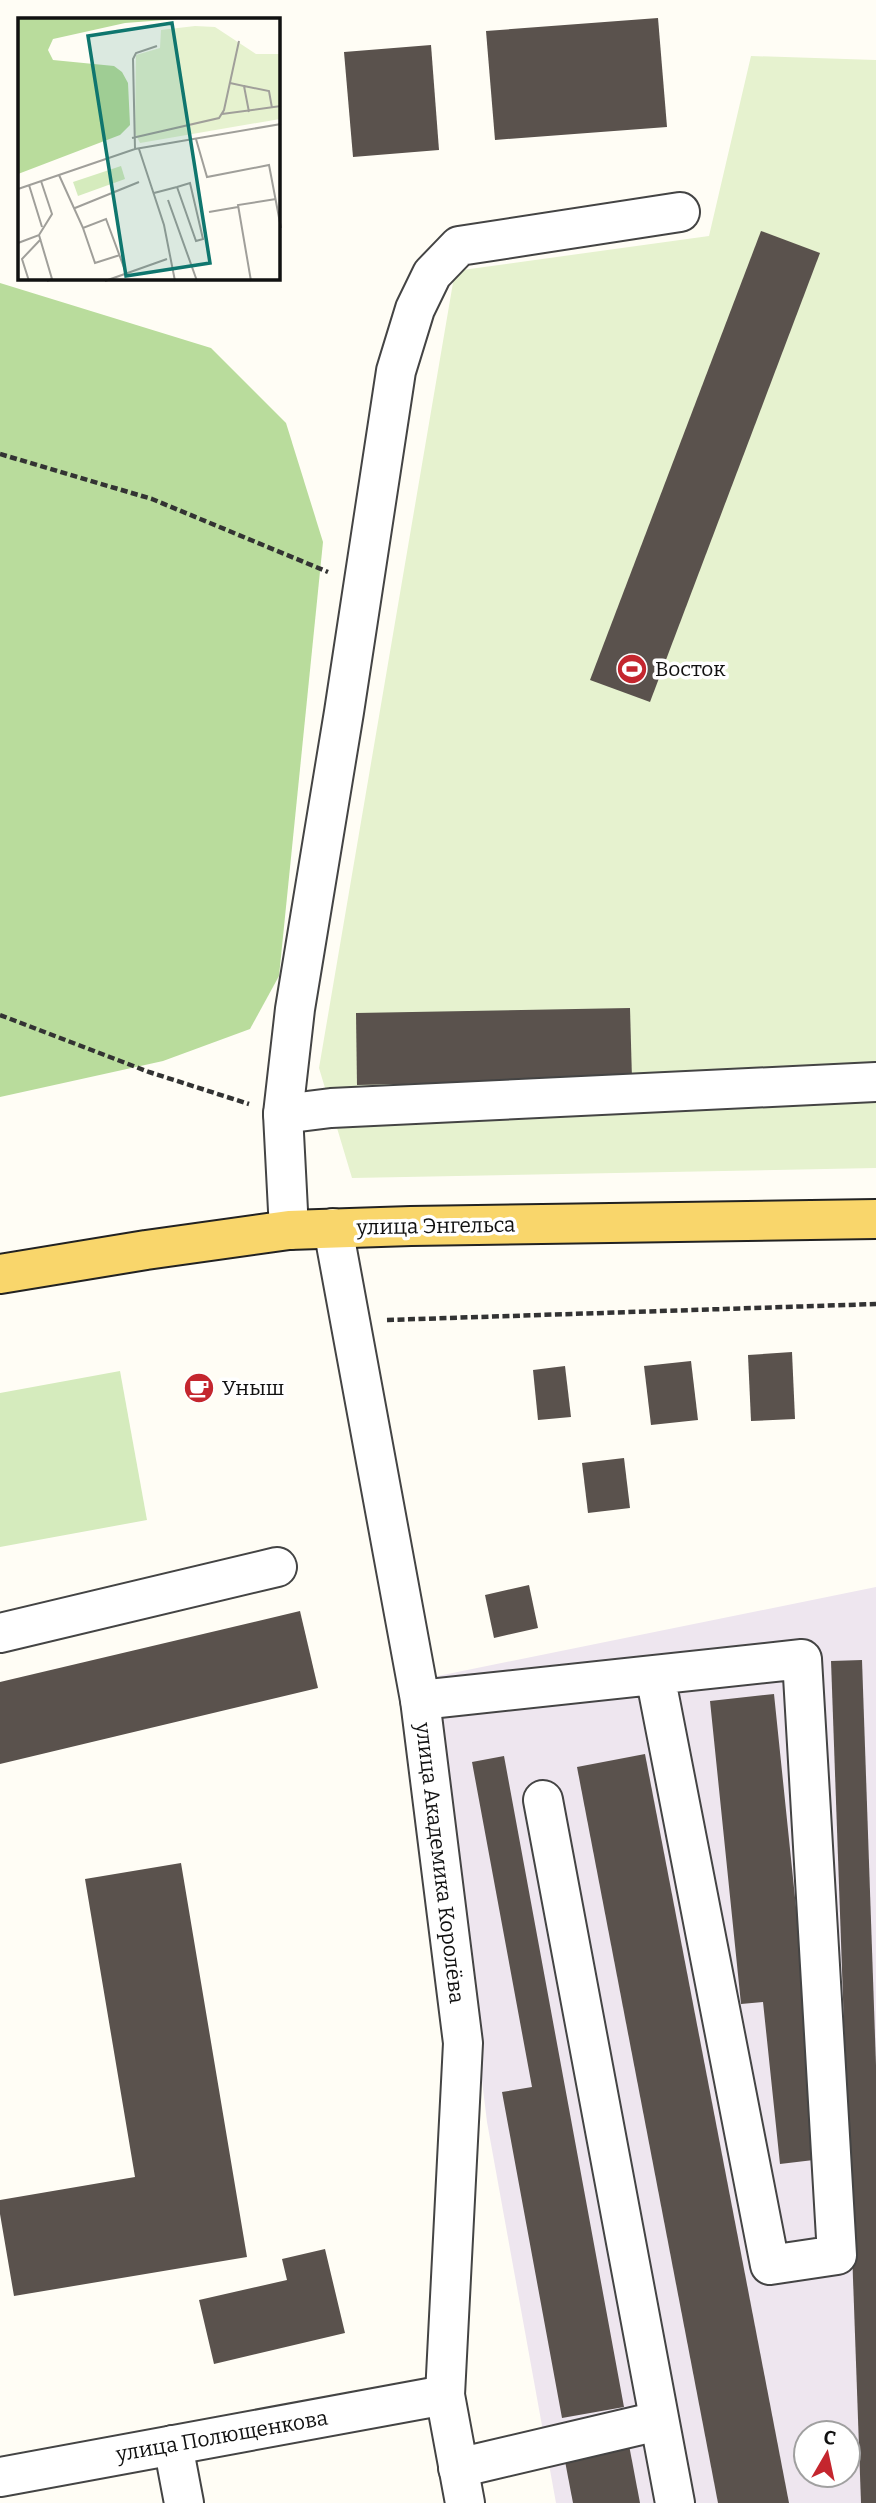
<svg xmlns="http://www.w3.org/2000/svg" width="876" height="2503" font-family="Bitter,serif">
<style>
.industrial{fill:#eee6ef;fill-rule:evenodd}
.green{fill:#d5ebbd}
.forest{fill:#b9dc9c}
.pitch{fill:#e6f2cf}
.building{fill:#5a524d}
.lines{fill:none;stroke-linecap:round;stroke-linejoin:round}
.minor-casing{stroke:#444;stroke-width:42}
.major-casing{stroke:#222;stroke-width:42}
.path{stroke:#333;stroke-width:4.5;stroke-dasharray:7 3.5;stroke-linecap:butt}
.minor{stroke:#fff;stroke-width:38}
.major{stroke:#f9d66b;stroke-width:38}
.labels{text-anchor:middle;dominant-baseline:central;stroke-width:7;stroke-linejoin:round;paint-order:stroke}
.poi-label{font-size:21px;fill:#111;stroke:#fff;text-anchor:start}
.street-label{font-size:21px;fill:#111;stroke:#fff}
.inset-road{fill:none;stroke:#a09f9a;stroke-width:2}
.view{fill:#0f766e;fill-opacity:0.15;stroke:#0f766e;stroke-width:3.5}
.inset-edge{fill:none;stroke:#111;stroke-width:3.5}
</style>
<rect width="100%" height="100%" fill="#fffdf5"/>
<path class="industrial" d="M876 1587V2503H556L487 2122 433 1677ZM806 2433H848V2475H806Z"/>
<path class="green" d="M120 1371 147 1520 0 1547V1393Z"/>
<path class="forest" d="M0 283 211 348 286 423 323 542 279 976 250 1029 163 1061 0 1097Z"/>
<path class="pitch" d="M751 56 876 60V1168L352 1178 319 1068 455 271 709 236Z"/>
<g class="building">
<path d="M658 18 667 127 495 140 486 31Z"/>
<path d="M431 45 439 150 353 157 344 52Z"/>
<path d="M761 231 820 253 650 702 590 680Z"/>
<path d="M630 1008 632 1079 357 1085 356 1013Z"/>
<path d="M792 1352 795 1419 751 1421 748 1355Z"/>
<path d="M691 1361 698 1420 651 1425 644 1366Z"/>
<path d="M565 1366 571 1417 538 1420 533 1370Z"/>
<path d="M624 1458 630 1508 588 1513 582 1463Z"/>
<path d="M529 1585 538 1628 494 1638 485 1595Z"/>
<path d="M300 1611 318 1688 0 1764V1682Z"/>
<path d="M862 1660 876 2065V2503H861L831 1661Z"/>
<path d="M774 1694 822 2159 780 2164 763 2002 741 2004 710 1701Z"/>
<path d="M645 1754 789 2503H718L577 1767Z"/>
<path d="M504 1756 624 2407 562 2418 502 2092 532 2087 472 1762Z"/>
<path d="M181 1863 247 2257 14 2296 0 2214V2200L135 2177 85 1879Z"/>
<path d="M325 2249 345 2333 214 2364 199 2300 287 2280 282 2259Z"/>
<path d="M629 2445 640 2503H573L564 2456Z"/>
</g>
<g class="lines">
<g class="minor-casing">
<g id="minor">
<path d="M283 1114 331 1108 876 1082"/>
<path d="M333 1228 420 1700 463 2043 445 2395 465 2503"/>
<path d="M289 1230 283 1114 295 1009 344 712 396 371 415 309 432 274 459 246 680 212"/>
<path d="M0 1633 277 1567"/>
<path d="M420 1700 802 1659 837 2255 770 2265 655 1675"/>
<path d="M543 1800 675 2503"/>
<path d="M173 2445 184 2503"/>
<path d="M458 2468 658 2421"/>
<path d="M0 2477 445 2395"/>
</g>
</g>
<g class="major-casing">
<path id="major" d="M0 1274 146 1250 289 1230 411 1226 876 1219"/>
</g>
<g class="path">
<path d="M0 454 152 499 328 572"/>
<path d="M0 1015 149 1072 249 1104"/>
<path d="M387 1320 876 1304"/>
</g>
<use href="#minor" class="minor"/>
<use href="#major" class="major"/>
</g>
<defs>
<g id="stadium-disc" transform="scale(1.575)"><circle r="9.5" fill="#c4262e" stroke="#fff"/><path d="M0-5a6.5 5 0 1 0 0 10a6.5 5 0 1 0 0-10ZM-3.5-1.8h7v3.6h-7Z" fill="#fff"/></g>
<g id="cafe-disc" transform="scale(1.575)"><circle r="9.5" fill="#c4262e" stroke="#fff"/><path d="M-5.5-4.5H6V0H3Q3 3.5 0 3.5H-2.5Q-5.5 3.5-5.5 0ZM3-3.2v2h1.7v-2ZM-6 4.5H4V6H-6Z" fill="#fff"/></g>
</defs>
<g fill-rule="evenodd">
<use href="#stadium-disc" x="632" y="669"/>
<use href="#cafe-disc" x="199" y="1388"/>
</g>
<g class="labels">
<g class="poi-label">
<text x="655" y="669">Восток</text>
<text x="222" y="1388">Уныш</text>
</g>
<g class="street-label">
<text transform="translate(436 1226) rotate(-1)">улица Энгельса</text>
<text transform="translate(440 1863) rotate(83)">улица Академика Королёва</text>
<text transform="translate(222 2436) rotate(-10)">улица Полющенкова</text>
</g>
</g>
<g transform="translate(18 18)">
<rect width="262" height="262" fill="#fffdf5"/>
<path d="M103 148 107 161 60 178 55 164Z" fill="#d5ebbd"/>
<path d="M0 0H173L107 5 35 21 30 32 35 42 96 48 104 54 110 65 112 107 102 117 0 156Z" fill="#b9dc9c"/>
<path d="M177 8 197 9 238 36H262V101L122 125 117 115 118 37 142 30 143 12Z" fill="#e6f2cf"/>
<path class="inset-road" d="M212 65 226 68 231 94M226 68 251 73 254 90M204 96 263 88M114 120 201 100 206 92 221 23M178 121 189 159 251 147 263 210M117 131 115 41 118 35 139 28M121 131 146 207 157 263M41 157 65 210 88 201 108 255M11 167 24 209M0 171 117 131 263 106M136 175 159 169 172 165 185 221 178 223 159 169M150 182 179 263M57 190 121 164M191 194 220 189M65 210 77 245 102 237M21 217 34 196 23 163M0 225 21 217 34 261 29 263M11 263 4 241 23 221M87 263 149 241M233 263 220 187 258 181"/>
<path class="view" d="M154 5 192 245 108 258 70 18Z"/>
<rect width="262" height="262" class="inset-edge"/>
</g>
<g transform="translate(827 2454) rotate(9)"><circle r="33" fill="#ffffff" stroke="#a0a0a0" stroke-width="2"/>
<path d="M0-5L12 26L0 18L-12 26Z" fill="#c4262e"/>
<text y="-10" font-size="19" font-weight="bold" text-anchor="middle" fill="#111111">С</text>
</g>
</svg>
